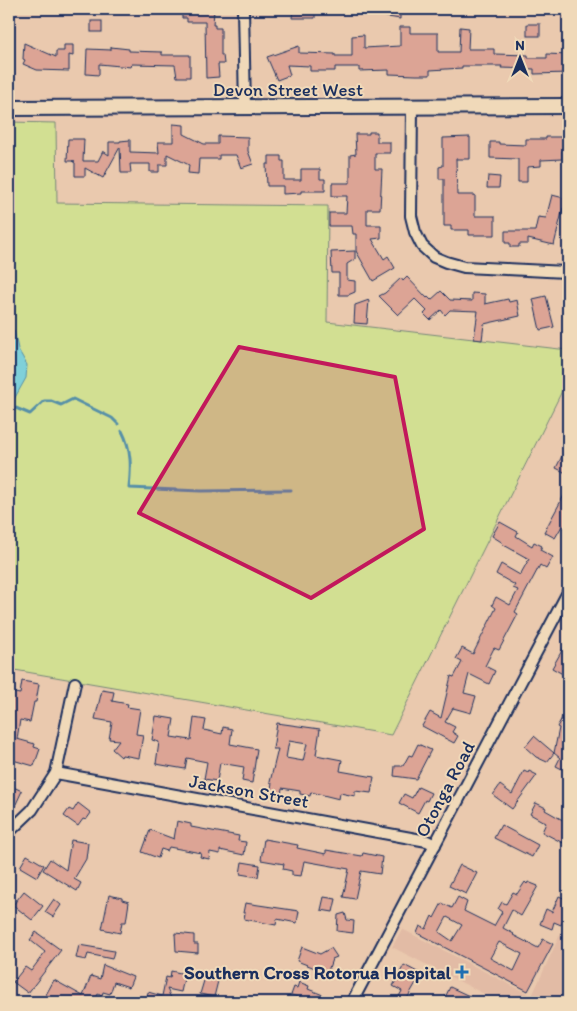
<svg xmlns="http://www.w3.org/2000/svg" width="577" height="1011" font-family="Itim,sans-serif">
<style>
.built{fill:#e2bba5}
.green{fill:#d2df92;stroke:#768778}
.water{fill:#7fd0d9;stroke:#5790a8}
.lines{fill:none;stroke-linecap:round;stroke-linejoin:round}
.stream{stroke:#5790a8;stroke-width:3}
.building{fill:#dca495;stroke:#1b2f5e;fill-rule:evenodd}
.minor-casing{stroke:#1b2f5e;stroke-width:14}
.major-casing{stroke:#1b2f5e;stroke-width:18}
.minor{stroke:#f0d9b9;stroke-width:10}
.major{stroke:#f0d9b9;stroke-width:14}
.marked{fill:#c2185b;fill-opacity:0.2;stroke:#c2185b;stroke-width:4;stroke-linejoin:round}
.poi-dot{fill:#1f6fb2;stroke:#f0d9b9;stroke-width:2}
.labels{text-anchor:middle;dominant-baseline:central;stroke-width:4;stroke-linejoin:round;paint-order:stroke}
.street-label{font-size:19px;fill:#1b2f5e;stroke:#f0d9b9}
.poi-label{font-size:19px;font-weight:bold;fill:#1b2f5e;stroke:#f0d9b9;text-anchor:end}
</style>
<rect width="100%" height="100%" fill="#eac9ae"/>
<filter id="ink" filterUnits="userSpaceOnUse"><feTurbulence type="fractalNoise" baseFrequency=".02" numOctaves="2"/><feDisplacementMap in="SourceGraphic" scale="10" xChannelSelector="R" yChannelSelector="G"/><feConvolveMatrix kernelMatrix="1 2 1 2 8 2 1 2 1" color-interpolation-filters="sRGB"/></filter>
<g filter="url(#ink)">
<path class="built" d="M568 917V1002H500L392 947 402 929 532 996Z"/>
<path class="green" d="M9 122 56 123 57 203 328 206 327 322 568 350V379L391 735 9 669Z"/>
<path class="water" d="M14 330 18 349 27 365 26 378 9 408V331Z"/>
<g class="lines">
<g class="stream">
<path d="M11 406 30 414 44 401H51L61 405 73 399 112 418 118 424"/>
<path d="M122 431C132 450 131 468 129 488L201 491 291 490"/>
</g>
</g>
<g class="building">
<path d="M182 9H214L213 25H215V28H221V55H223L224 64H218L219 77 206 78 205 22H187V18H182Z"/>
<path d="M293 9H315V18H292Z"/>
<path d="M364 9H400V19L364 13Z"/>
<rect x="91" y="21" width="11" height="11"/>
<rect x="527" y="24" width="13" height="12"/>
<path d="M400 27H410V33H438V52H459L460 27 469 28 468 49H494V54L528 55V58H547V54L568 55V73L534 74V69L501 68 502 66H462V68L430 70V75H416L389 74V70L359 71V67H335V71H310V66L287 65 290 75 277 80 267 57 299 46V53L335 54V56H352V36L364 35V48L400 46Z"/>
<path d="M24 43 56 57V51H64V45H73V56L69 55V71L37 70 23 64 25 60 23 59Z"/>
<path d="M111 47 129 49V51L162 52V55H190V77H177L175 65 132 64 131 67 99 64V75L86 74 87 49 111 50Z"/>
<path d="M173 124 184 125V134L204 144H218V136L248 137V151L253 164 241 168 236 155H219V159H199L198 174 188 173 189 165 167 154V165H159V172H150V164H130L131 173H121L120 147 103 178 85 168V176H75V163L72 161H75H67L68 139H84L83 161H98L103 151 109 155V142H120V141L130 140V152L159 153 158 142H173Z"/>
<path d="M369 132H377V142H390V153H375V169H382L380 209H367V225H381V238L372 239 384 259 388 256 395 268 373 281 356 251V234H353L352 226H329V213H346L347 196H332V183H350V155L356 154 355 134H369Z"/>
<path d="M470 137V159H456L457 195H475V216H495V235H469V230H451V226H444V179H439V167L443 166V138Z"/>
<path d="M546 137H568V151H562V159L541 160V166L527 167V182H518V159L490 158V142H499V144L526 145V139H546Z"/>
<path d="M269 156H281V161H284V180H301V169H320V179H325V191H301V193L283 194V186H267L266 164H269Z"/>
<path d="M488 176 500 177 499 188H487Z"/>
<path d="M552 195 568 199 566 208H563L554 245 528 239V244H519V247H510V243H505V231H535L538 217 546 218Z"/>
<path d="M355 251V259L347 264V280L355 281V292L348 295H339V273H332L331 252Z"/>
<path d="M407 277 427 298 428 297 431 300 441 291 450 300 472 301V293L485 294V304L508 299 509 302 517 300 520 316 484 324 482 340 474 339 478 311 450 310 445 315 441 310 430 320 424 314 427 311 415 299 398 315 379 296 385 293 401 278 403 281Z"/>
<path d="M546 296 554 327 540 330 533 299Z"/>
<path d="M369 300 367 324 354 323 355 305Z"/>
<path d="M562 456 568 459V474L556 468Z"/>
<path d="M568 488V519L564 527 562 526 555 538 544 532Z"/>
<path d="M500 522 518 532 516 536 532 546 534 542 542 546 540 550 553 557 546 569 540 565 515 612 518 614 499 650 494 648 485 666 495 671 489 684 469 674 464 693 476 696 471 713 453 708 445 722 455 727 452 732 458 736 454 743 422 726 430 712 441 718 451 676 454 677 462 662 456 659 462 648 473 654 496 608 492 605 496 597 510 605 518 590 513 588 515 585 496 574 501 564 520 575 529 559 502 544 503 543 492 536Z"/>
<path d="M568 640V677L552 668Z"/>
<path d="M22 681 39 684 36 702H34L30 722 20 720 17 739 35 744 34 747 40 749 34 766 9 759V692L20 694Z"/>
<path d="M102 690 114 692 112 701 128 704 127 707 140 709 136 734 143 735 139 758 122 755 121 757 112 749 119 740 109 739 112 722 95 719Z"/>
<path d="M568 707V763L564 770 556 766 560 758 554 753 547 762 536 757 525 747 534 736 554 753 559 728 557 727Z"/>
<path d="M156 716 174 719 171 737 191 740 194 718 206 720 204 730 222 734 223 727 232 729 230 744 257 749 252 783 242 781 244 767 220 763 217 781 204 779 207 762 187 758 185 769 156 764 159 742 152 740Z"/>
<path d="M277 723 320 729 316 755 342 760 340 771 374 777 371 793 355 791V796L340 793 339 799 311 792 310 796 300 794V791L282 788 281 795 270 793 272 783 270 782 278 749H273ZM289 741 307 744 303 761 286 758Z"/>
<path d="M418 744 431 750 416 779 394 776 395 766H403L409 755 412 756Z"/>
<path d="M524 771 528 773 529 771 537 775 512 809 493 795 500 785 512 794Z"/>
<path d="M9 785 22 791 9 819Z"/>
<path d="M418 787 431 793 427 801 425 800 418 813 399 803 404 794 412 798Z"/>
<path d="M78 803 91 813 86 820 83 819 78 826 64 816 69 809 73 811Z"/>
<path d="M536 803 546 808 545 810 568 823V832L563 843 542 832 546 823 530 814Z"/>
<path d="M177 821 191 824V827L239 836 238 841 246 842 244 855 220 850V854L210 852 209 859 200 857 201 853 169 847 167 851 161 849 158 858 142 852 150 830 174 839Z"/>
<path d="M501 825 538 845 532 857 494 838Z"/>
<path d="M264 839 298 845 297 848 326 854V850L362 856 363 853 382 857 380 874 361 871 355 899 343 897 349 869 304 861 301 876 292 875V871L283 869 284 864 261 860Z"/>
<path d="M71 840 88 843 86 859 74 879 81 883 77 891 43 870 50 859 66 870Z"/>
<path d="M27 855 44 865 37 877 20 867Z"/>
<path d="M242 862 260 865 258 877 240 874Z"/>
<path d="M460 865 477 873 466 894 449 886Z"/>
<path d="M525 882 527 884 528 882 538 886 521 916 512 910 503 928 514 934 513 935 538 948 543 939 553 944 528 991 417 933 420 926 426 929 432 916 434 918 442 903 452 908 458 897 467 902 464 911 494 926 502 912 498 909 502 902 506 904 513 892 517 894ZM447 917 462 925 452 941 439 932ZM499 942 522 954 514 971 490 958Z"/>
<path d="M24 891 43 906 32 920 13 905Z"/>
<path d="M109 895 122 898V900L129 902 126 922H122L120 933 102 929Z"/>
<path d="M559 896 568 900V909L561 925 554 922 552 929 540 924 546 909 552 912Z"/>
<path d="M324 897 336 899 333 912 321 910Z"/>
<path d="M54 899 61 905 53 917 45 912Z"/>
<path d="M245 903 299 911 297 923 277 919 276 925 244 919 245 913H243Z"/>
<path d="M345 913 347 920 354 921 353 933 337 931 338 915Z"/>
<path d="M36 932 61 950 28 993 13 982 25 967 31 971 45 952 30 940Z"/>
<path d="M175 933 194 935V944H198V953L176 951Z"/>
<path d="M79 945 114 951 112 959 88 954 86 960 76 958Z"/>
<path d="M302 947 320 954 331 948 337 957 332 959 328 971 315 968 297 961Z"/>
<path d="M103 965 133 977 129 987 114 982 110 994 103 992 102 996 98 994 94 1002H42L54 980 83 996 91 976 100 979Z"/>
<path d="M404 965 421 974 405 1002H396L402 991 393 986Z"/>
<path d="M171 971 185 974 181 992 167 989 171 998 175 999 174 1002H146L148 992 162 996 166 977 170 978Z"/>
<path d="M206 974 219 977 214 997 200 994Z"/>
<path d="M299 982 309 986 308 989 323 995 320 1002H296L298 997 291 995 294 987 297 988Z"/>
<path d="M450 987 482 1002H443Z"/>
</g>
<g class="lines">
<g class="minor-casing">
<g id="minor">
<path d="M243 9 245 108"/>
<path d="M412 107 411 216 415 232 422 246 434 257 446 262 464 267 566 272"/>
<path d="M56 773 427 841 435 845"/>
<path d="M9 832 32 810 56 773 75 683"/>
<path d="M352 1002 568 592"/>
</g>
</g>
<g class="major-casing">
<path id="major" d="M9 108 568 106"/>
</g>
<use href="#minor" class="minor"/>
<use href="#major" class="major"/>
</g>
</g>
<path class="marked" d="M239 347 395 377 424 529 311 598 139 513Z"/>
<path class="poi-dot" d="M459.5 964.5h5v5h5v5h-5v5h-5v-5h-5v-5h5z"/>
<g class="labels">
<g class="street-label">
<text x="288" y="89">Devon Street West</text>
<text transform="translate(445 789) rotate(-62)">Otonga Road</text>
<text transform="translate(249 791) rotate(10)">Jackson Street</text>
</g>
<g class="poi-label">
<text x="451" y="972">Southern Cross Rotorua Hospital</text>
</g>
</g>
<rect width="577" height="1011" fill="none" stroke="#f0d9b9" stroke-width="30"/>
<rect x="15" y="15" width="547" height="981" fill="none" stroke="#1b2f5e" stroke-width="2" filter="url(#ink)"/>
<g transform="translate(520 58)" stroke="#f0d9b9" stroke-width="4" paint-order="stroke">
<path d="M0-4L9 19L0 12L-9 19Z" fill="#1b2f5e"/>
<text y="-8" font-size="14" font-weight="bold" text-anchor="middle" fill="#1b2f5e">N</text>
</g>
</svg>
